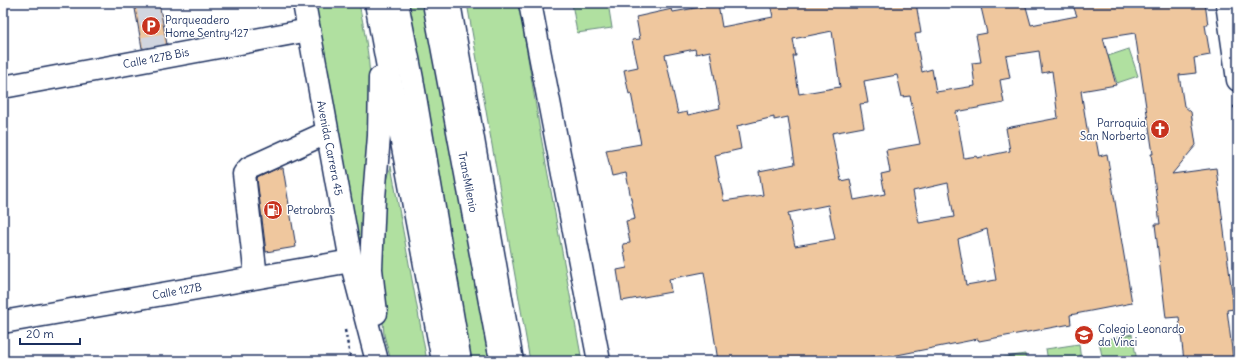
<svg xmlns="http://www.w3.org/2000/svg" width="1241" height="364" font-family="Delius,sans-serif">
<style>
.green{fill:#b0e0a0;stroke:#66887f}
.building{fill:#efc79e;stroke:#1b2f5e;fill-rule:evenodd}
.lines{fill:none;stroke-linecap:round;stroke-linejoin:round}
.minor-tunnel{stroke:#d1d5df;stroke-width:22;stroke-dasharray:22 11;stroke-linecap:butt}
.minor-casing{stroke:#1b2f5e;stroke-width:25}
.highway-casing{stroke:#1b2f5e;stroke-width:25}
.path{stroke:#1b2f5e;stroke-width:2.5;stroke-dasharray:3 3;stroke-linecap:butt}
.minor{stroke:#fff;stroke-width:22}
.highway{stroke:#fff;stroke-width:22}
.labels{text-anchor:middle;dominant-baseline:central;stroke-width:3;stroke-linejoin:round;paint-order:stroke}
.poi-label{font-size:11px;fill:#1b2f5e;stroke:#fff;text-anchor:start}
.street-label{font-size:11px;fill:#1b2f5e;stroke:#fff}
</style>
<rect width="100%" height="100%" fill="#fff"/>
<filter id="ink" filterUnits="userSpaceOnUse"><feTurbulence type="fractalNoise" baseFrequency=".025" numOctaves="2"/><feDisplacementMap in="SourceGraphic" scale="8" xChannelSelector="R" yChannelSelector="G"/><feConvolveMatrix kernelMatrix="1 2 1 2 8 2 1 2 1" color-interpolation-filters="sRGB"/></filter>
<g filter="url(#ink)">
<g class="green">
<path d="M313 3H359C364 28 369 54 370 79 372 139 365 199 360 259Z"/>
<path d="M403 3H428L466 225 492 361H469Z"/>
<path d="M467 3H519L540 131 582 361H530Z"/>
<path d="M572 3H608L612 28 577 33Z"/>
<path d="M1129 49 1138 76 1117 83 1108 56Z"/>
<path d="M391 166 427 361H391L384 335 379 271 380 207Z"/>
<path d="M1132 334 1137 361H1103L1099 341Z"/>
<path d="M1079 344 1081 361H1048L1046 349Z"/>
<path d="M1025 354 1026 361H993V359Z"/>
</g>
<g class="building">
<path d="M134 3H159L167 44 142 48Z"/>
<path d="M770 3H916L921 33 915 34 922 72 932 69 936 92 975 86 972 63 981 62 976 35 987 33 980 3H1025L1031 25 1077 16 1072 3H1205L1208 25H1205L1210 55 1194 58 1196 73 1179 75 1184 106 1191 112 1196 145 1172 174 1216 168 1234 309 1227 310 1233 357 1226 358 1227 361H1184L1179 317 1166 318 1155 224H1160L1151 154H1153L1135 33 1103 38 1116 85 1081 91 1088 135 1095 134 1099 156 1107 154 1132 303 1070 315 1071 324 979 341 978 339 882 358V355L850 361H718L704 272 669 279 671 292 622 301 617 270 627 268 623 244 630 243 626 221 635 219 626 173 612 176 606 150 641 144 631 93 629 94 624 70 638 67 632 40 640 39 636 17 672 9 673 12 718 4 722 27 773 17ZM832 31 840 87 799 94 793 56H796L793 39ZM695 49 696 54 710 51 720 108 688 115 687 112 678 114 665 55ZM1039 51 1042 73 1052 71 1058 118 1006 128 1010 151 977 158V156L964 158 956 112 1004 103 1000 80 1010 78 1006 56ZM897 75 902 97 910 96 920 144 886 150 890 172 881 174 885 194 854 200 850 179 841 181 832 133 864 127 860 104 868 103 864 81ZM774 117V120L788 117 795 164 759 171 763 195 724 201 715 155 741 149 737 126ZM948 183 954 217 919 223 913 191ZM828 205 835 239 795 246 788 213ZM987 229 996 280 966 285 958 239Z"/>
<path d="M278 168H283L296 247 266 252 257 178Z"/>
</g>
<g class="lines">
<path class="minor-tunnel" d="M147 3 155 51"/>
<g class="minor-casing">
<g id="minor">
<path d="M397 3 412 79 460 361"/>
<path d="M434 3 499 350"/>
<path d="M1227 3 1238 80"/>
<path d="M3 87 309 30"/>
<path d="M256 277 244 174 249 168 326 133"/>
<path d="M3 322 351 261"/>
</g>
</g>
<g class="highway-casing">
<g id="highway">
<path d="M304 3 351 261 377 361"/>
<path d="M376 3 443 361"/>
<path d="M449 3 512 361"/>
<path d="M530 3 599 361"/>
<path d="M376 313 371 269 374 198 379 136 380 78"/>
</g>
</g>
<g class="path">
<path d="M1233 107H1238"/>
<path d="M345 330 351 361"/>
</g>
<use href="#minor" class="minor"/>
<use href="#highway" class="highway"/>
</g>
</g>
<defs>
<g id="parking-disc" transform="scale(1)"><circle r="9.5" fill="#c8321e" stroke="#fff"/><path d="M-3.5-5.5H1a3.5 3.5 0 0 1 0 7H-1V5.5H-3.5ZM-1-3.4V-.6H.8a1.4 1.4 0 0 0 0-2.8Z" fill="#fff"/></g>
<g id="church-disc" transform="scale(1)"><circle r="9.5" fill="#c8321e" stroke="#fff"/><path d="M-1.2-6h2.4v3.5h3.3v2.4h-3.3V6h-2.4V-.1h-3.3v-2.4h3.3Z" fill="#fff"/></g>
<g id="fuel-disc" transform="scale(1)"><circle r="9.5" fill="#c8321e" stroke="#fff"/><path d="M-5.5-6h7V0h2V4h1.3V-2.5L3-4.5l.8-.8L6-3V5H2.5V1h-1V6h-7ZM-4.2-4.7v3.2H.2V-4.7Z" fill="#fff"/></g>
<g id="school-disc" transform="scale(1)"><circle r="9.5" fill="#c8321e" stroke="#fff"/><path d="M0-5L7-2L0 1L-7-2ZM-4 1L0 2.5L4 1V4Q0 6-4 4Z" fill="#fff"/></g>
</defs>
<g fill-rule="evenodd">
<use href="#parking-disc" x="151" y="26"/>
<use href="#church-disc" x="1160" y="129"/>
<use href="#fuel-disc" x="273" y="210"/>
<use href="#school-disc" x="1084" y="335"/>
</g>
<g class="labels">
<g class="poi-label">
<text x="165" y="20">Parqueadero<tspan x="165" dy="13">Home Sentry 127</tspan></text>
<text x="1146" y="123" text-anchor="end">Parroquia<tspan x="1146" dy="13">San Norberto</tspan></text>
<text x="287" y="210">Petrobras</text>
<text x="1098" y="329">Colegio Leonardo<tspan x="1098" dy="13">da Vinci</tspan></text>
</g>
<g class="street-label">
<text transform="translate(156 58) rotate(-11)">Calle 127B Bis</text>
<text transform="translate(330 148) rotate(79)">Avenida Carrera 45</text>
<text transform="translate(468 182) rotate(79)">TransMilenio</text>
<text transform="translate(177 291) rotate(-10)">Calle 127B</text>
</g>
</g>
<rect width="1241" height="364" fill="none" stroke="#fff" stroke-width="16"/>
<rect x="8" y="8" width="1225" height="348" fill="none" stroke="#1b2f5e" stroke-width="1.5" filter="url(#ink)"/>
<path d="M20 338v6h60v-6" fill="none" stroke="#1b2f5e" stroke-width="2"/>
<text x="26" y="338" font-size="12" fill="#1b2f5e" stroke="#ffffff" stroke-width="3" paint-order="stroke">20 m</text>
</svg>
